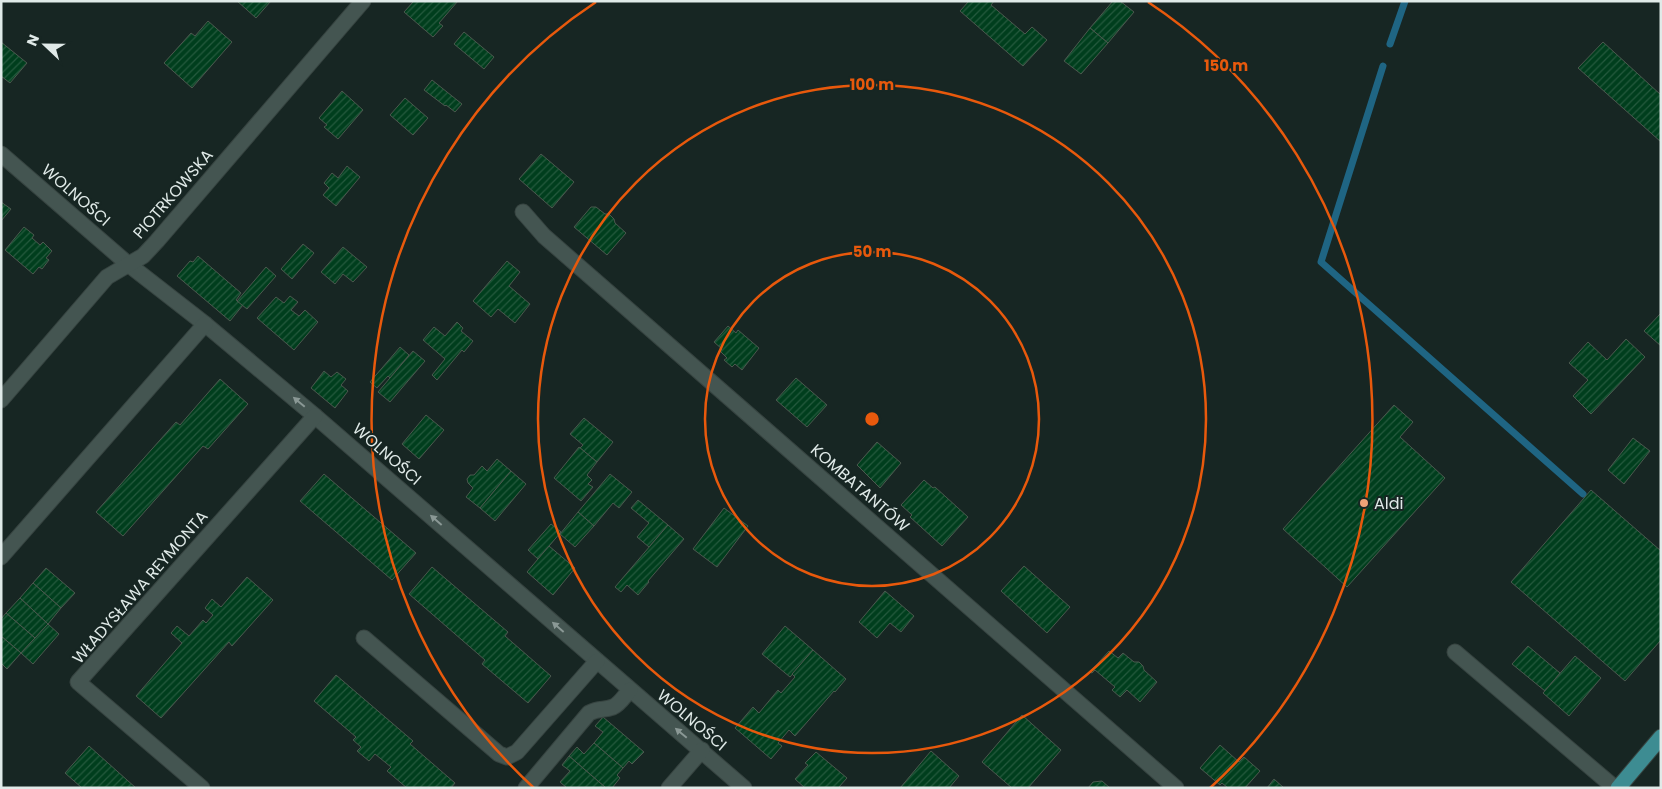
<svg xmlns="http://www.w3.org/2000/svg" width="1662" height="789" font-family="Poppins,sans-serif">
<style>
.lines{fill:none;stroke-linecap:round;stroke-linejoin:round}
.stream{stroke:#1f6583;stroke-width:7}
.building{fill:url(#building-hatch);stroke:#4b584e}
.minor-casing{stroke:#374441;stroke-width:17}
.major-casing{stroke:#374441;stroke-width:17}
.minor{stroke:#445551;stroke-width:15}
.major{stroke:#3d8c92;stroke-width:15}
.oneway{fill:#8a9895}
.ring{fill:none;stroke:#e8590c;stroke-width:2.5}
.poi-dot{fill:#efa377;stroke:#172623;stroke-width:2}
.labels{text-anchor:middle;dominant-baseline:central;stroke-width:4;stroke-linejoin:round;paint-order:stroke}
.street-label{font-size:16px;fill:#e0eae8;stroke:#172623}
.poi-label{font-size:16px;fill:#e0eae8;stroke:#172623;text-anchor:start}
.centre{fill:#e8590c;stroke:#172623;stroke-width:2.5}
.ring-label{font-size:15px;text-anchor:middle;font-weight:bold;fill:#e8590c;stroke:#172623;stroke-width:4;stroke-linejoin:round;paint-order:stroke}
</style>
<defs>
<pattern id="building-hatch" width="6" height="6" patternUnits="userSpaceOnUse" patternTransform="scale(1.25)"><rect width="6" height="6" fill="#003e1d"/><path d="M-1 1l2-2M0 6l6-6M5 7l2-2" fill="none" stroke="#255a3e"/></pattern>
</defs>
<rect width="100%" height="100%" fill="#172623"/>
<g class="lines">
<g class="stream">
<path d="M1390 44 1405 1"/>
<path d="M1383 66 1321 262 1583 494"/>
</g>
</g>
<g class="building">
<path d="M237 1H271L256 18Z"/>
<path d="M414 1H458L439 23 443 26 433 37 404 12Z"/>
<path d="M969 1H994L991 5 1025 34 1032 27 1047 40 1023 66 960 11Z"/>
<path d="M1113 1H1120L1134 12 1108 43 1090 28Z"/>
<path d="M208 21 232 42 192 88 164 63 191 33 195 36Z"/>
<path d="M1090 28 1108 43 1081 74 1064 61Z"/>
<path d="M464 32 494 57 484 69 454 44Z"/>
<path d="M1 42 27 63 10 83 1 76Z"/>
<path d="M1603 42 1661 95V142L1578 68Z"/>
<path d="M432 80 462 104 455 112 446 105 445 106 424 90Z"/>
<path d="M342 91 363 110 338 139 324 127 327 125 319 118Z"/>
<path d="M405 98 428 118 413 135 390 115Z"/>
<path d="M541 154 574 182 552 208 519 179Z"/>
<path d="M347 166 360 177 336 206 323 195 329 188 324 183 332 173 338 178Z"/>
<path d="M1 202 11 209 1 221Z"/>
<path d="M591 207H596L605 214H609L614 219 615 223 626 233 607 255 574 227Z"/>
<path d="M24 227 34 235 32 238 40 245 43 242 52 251 46 258 49 260 42 269 39 267 33 274 5 250Z"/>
<path d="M303 244 314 253 292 279 281 269Z"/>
<path d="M343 247 367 267 353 282 343 274 335 284 321 272Z"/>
<path d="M198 256 241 293 236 300 243 305 230 321 177 276 190 261 193 262Z"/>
<path d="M507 261 520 272 509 286 530 304 515 323 498 309 491 317 473 301Z"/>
<path d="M266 267 276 276 247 309 237 301Z"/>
<path d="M290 296 298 302 291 310 299 316 305 310 318 322 294 350 257 318 276 297 284 303Z"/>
<path d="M1661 313V346L1644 331Z"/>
<path d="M457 322 463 328 461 331 473 341 464 352 462 350 437 380 432 375 445 359 423 340 434 327 445 336Z"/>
<path d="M728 326 736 333 738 330 759 348 742 370 735 364 732 367 724 360 727 358 720 351 722 349 714 342Z"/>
<path d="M1626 339 1645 357 1591 414 1573 396 1588 380 1569 363 1588 342 1607 360Z"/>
<path d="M400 347 409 355 390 378 388 376 377 388 370 382Z"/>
<path d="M413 351 425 361 390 402 378 392Z"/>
<path d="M324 371 331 377 337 372 346 379 341 385 348 391 335 408 311 388Z"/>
<path d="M796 378 827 405 807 427 776 400Z"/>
<path d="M220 379 248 404 208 449 203 446 123 536 96 512 176 422 180 425Z"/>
<path d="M1394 405 1413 422 1400 437 1445 478 1347 587 1283 529Z"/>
<path d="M426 415 444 430 419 459 402 444Z"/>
<path d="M584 418 613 442 597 462 580 448 583 445 570 434Z"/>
<path d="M1633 438 1650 451 1624 484 1608 470Z"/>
<path d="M877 442 901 463 880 488 857 465Z"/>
<path d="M579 447 597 462 587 475 592 480 588 484 593 487 581 501 554 478Z"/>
<path d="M497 459 511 471 480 508 466 497 473 488 468 483 467 479 470 475H474L482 466 487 471Z"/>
<path d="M511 471 526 484 495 521 480 508Z"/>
<path d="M324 474 416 553 392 580 300 501Z"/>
<path d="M610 474 632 492 619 508 613 503 594 526 578 512Z"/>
<path d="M924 480 933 488 935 487 968 517 942 546 910 517 912 515 901 505Z"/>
<path d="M1591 490 1661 551V640L1625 681 1511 582Z"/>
<path d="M638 500 668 525 649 547 637 537 649 523 631 508Z"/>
<path d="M724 508 748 526 717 567 693 549Z"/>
<path d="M578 512 594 526 575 547 560 534Z"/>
<path d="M551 524 561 532 538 559 528 550Z"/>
<path d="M668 525 684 539 648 581 649 582 638 595 627 585 621 592 615 587Z"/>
<path d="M549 546 575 568 553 595 527 572Z"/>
<path d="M1024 566 1070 607 1047 633 1001 591Z"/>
<path d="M432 567 508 632 505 636 551 676 528 703 482 664 485 660 409 594Z"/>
<path d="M46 568 75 593 61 608 33 583Z"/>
<path d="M247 577 273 600 232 646 229 642 161 718 136 696 182 643 171 633 177 626 189 636 203 620 206 623 213 615 205 608 212 599 221 607Z"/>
<path d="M33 583 61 608 48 624 20 598Z"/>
<path d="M885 591 914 616 901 632 890 623 877 638 859 622Z"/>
<path d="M20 598 48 624 35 638 6 613Z"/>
<path d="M6 613 35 638 21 653 1 636V619Z"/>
<path d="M48 624 59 634 33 664 21 653Z"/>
<path d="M785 626 813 650 790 677 762 654Z"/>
<path d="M1 636 21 653 7 669 1 663Z"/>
<path d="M1528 646 1560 673 1545 691 1512 664Z"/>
<path d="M813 650 846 679 835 692 834 691 795 736 789 730 778 743 782 746 771 759 735 728 753 707 759 713 778 690 781 693 795 677 792 674Z"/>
<path d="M1109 651 1118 658 1123 653 1134 662H1139L1143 666 1144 670 1157 682 1140 702 1127 690 1120 697 1112 690 1115 687 1095 670 1092 673 1090 672Z"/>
<path d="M1575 656 1601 678 1569 716 1543 693Z"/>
<path d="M336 675 413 741 410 744 455 783 451 788H407L387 771 391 767 375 754 369 761 357 751 361 747 353 740 356 737 314 701Z"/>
<path d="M1022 715 1061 750 1028 788H1012L982 762Z"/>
<path d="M603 717 644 752 632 764 629 761 623 768 594 743 603 732 595 726Z"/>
<path d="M594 743 623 768 617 775 620 778 612 788H606L569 756 577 747 584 754Z"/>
<path d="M1220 745 1239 762 1244 757 1260 771 1245 788H1228L1222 783 1220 785 1200 768Z"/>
<path d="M89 746 136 788H82L65 773Z"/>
<path d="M931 751 959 776 949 788H900Z"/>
<path d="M816 752 847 778 838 788H805L795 779 808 765 805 763Z"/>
<path d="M569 756 606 788H567L560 782 570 771 562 765Z"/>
<path d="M1274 779 1284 788H1267Z"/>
<path d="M1102 781 1110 788H1088L1093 782Z"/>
</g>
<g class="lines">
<g class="minor-casing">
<g id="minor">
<path d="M1 154 128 264 205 324 315 416 744 788"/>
<path d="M523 212 544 236 1176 788"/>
<path d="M1 400 107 277 143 256 157 241 363 1"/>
<path d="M1 557 205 324"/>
<path d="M364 638 499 754 507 757 517 752 597 661"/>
<path d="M1455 652 1615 788"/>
<path d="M202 788 78 682 315 416"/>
<path d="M526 788 589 713C600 707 603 711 613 707 620 704 625 695 630 690"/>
<path d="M669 788 702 750"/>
</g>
</g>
<g class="major-casing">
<path id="major" d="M1618 788 1661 737"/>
</g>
<use href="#minor" class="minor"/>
<use href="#major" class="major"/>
</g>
<defs><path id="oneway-solid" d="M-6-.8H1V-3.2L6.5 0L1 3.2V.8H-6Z" transform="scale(1.25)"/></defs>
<g class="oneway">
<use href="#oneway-solid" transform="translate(299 402) rotate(-140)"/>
<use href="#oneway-solid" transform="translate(436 520) rotate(-139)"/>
<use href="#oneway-solid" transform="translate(558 627) rotate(-139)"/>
<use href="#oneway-solid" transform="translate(681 733) rotate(-140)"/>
</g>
<g class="ring">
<circle cx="872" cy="419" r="167"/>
<circle cx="872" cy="419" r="334"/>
<path d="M534 788A500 500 0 0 1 596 2M1148 2A500 500 0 0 1 1210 788"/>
</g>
<circle class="poi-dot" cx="1364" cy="503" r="5"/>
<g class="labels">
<g class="street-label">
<text transform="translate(173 194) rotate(-49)">PIOTRKOWSKA</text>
<text transform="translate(76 195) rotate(41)">WOLNOŚCI</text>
<text transform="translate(387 454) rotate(41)">WOLNOŚCI</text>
<text transform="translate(860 488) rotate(41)">KOMBATANTÓW</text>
<text transform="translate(140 587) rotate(-49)">WŁADYSŁAWA REYMONTA</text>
<text transform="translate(692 720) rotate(40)">WOLNOŚCI</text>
</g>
<g class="poi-label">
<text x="1374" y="503">Aldi</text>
</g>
</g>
<circle cx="872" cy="419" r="8" class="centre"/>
<g class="ring-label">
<text x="1226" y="71">150 m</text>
<text x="872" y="90">100 m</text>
<text x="872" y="257">50 m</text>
</g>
<rect width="1662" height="789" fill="none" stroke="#e0eae8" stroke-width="5"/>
<g transform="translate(45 45) rotate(292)" stroke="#172623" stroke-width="4" paint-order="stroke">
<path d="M0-4L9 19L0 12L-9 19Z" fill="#e0eae8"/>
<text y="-8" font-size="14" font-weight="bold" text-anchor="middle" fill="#e0eae8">N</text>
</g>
</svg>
